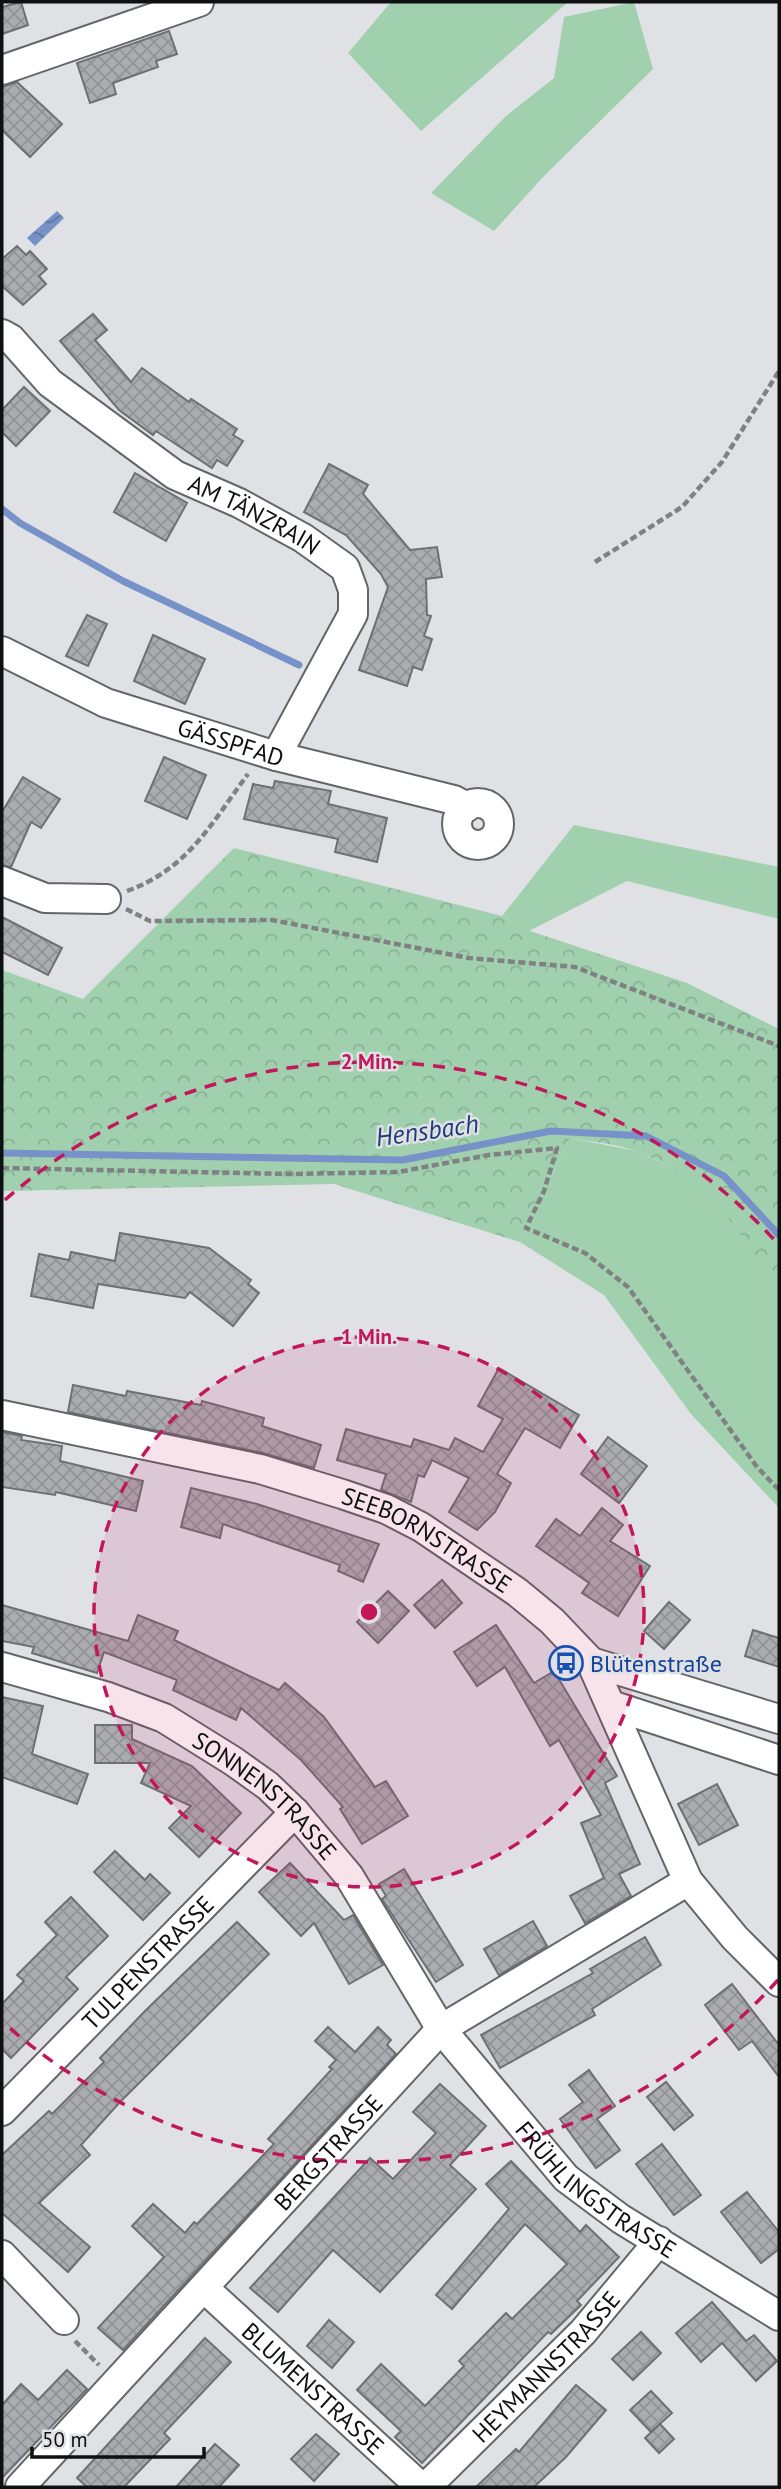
<svg xmlns="http://www.w3.org/2000/svg" width="781" height="2489" font-family="'PT Sans',sans-serif">
<style>
.grass{fill:#a1d0ae}
.forest{fill:url(#forest-crowns)}
.water{fill:url(#water-waves)}
.lines{fill:none;stroke-linecap:round;stroke-linejoin:round}
.stream{stroke:#7792c8;stroke-width:7}
.building{fill:url(#building-cross-hatch);stroke:#6e7073;stroke-width:2}
.minor-casing{stroke:#646569;stroke-width:32}
.path{stroke:#7f8183;stroke-width:4.5;stroke-dasharray:7 3.5;stroke-linecap:butt}
.minor{stroke:#fff;stroke-width:28}
.ring{fill:none;stroke:#c2185b;stroke-width:3.5;stroke-dasharray:12 9}
.labels{text-anchor:middle;dominant-baseline:central;stroke-width:5;stroke-linejoin:round;paint-order:stroke}
.street-label{font-size:24px;fill:#0f1011;stroke:#dfe1e5}
.transit-label{font-size:24px;fill:#164399;stroke:#dfe1e5;text-anchor:start}
.water-label{font-size:26px;font-style:italic;fill:#1e3b7c;stroke:#dfe1e5}
.centre{fill:#c2185b;stroke:#dfe1e5;stroke-width:3.5}
.ring-label{font-size:21px;text-anchor:middle;font-weight:bold;fill:#c2185b;stroke:#dfe1e5;stroke-width:5;stroke-linejoin:round;paint-order:stroke}
</style>
<defs>
<pattern id="forest-crowns" width="20" height="18" patternUnits="userSpaceOnUse" patternTransform="scale(1.75)"><rect width="20" height="18" fill="#a1d0ae"/><path d="M2 6a3 3 0 1 1 6 0M12 15a3 3 0 1 1 6 0" fill="none" stroke="#89b295"/></pattern>
<pattern id="water-waves" width="16" height="10" patternUnits="userSpaceOnUse" patternTransform="scale(1.75)"><rect width="16" height="10" fill="#7792c8"/><path d="M0 5q4-4 8 0t8 0" fill="none" stroke="#6076a1"/></pattern>
<pattern id="building-cross-hatch" width="8" height="8" patternUnits="userSpaceOnUse" patternTransform="scale(1.75)"><rect width="8" height="8" fill="#aaacaf"/><path d="M0 0l8 8M0 8l8-8" fill="none" stroke="#919396"/></pattern>
</defs>
<rect width="100%" height="100%" fill="#dfe1e5"/>
<g class="grass">
<path d="M391 2H568L421 131 348 53Z"/>
<path d="M634 2 653 69 544 176 494 231 431 193 505 117 554 78 564 17Z"/>
<path d="M574 825 779 867V919L627 881 529 931 502 916Z"/>
<path d="M570 1138 637 1151 687 1175 733 1219 779 1298V1508L691 1414 604 1295 520 1242Z"/>
</g>
<path class="forest" d="M234 848 502 916 530 931 687 983 779 1029V1298C739 1231 716 1182 638 1152 618 1144 592 1142 570 1138L520 1242 334 1184 2 1191V970L83 999Z"/>
<path class="water" d="M57 211 64 218 35 246 27 238Z"/>
<g class="lines">
<g class="stream">
<path d="M2 509 20 523 123 581 299 665"/>
<path d="M2 1153 403 1160 551 1131 646 1136 724 1176 779 1235"/>
</g>
</g>
<g class="building">
<path d="M21 2 28 25 2 34V7Z"/>
<path d="M169 31 177 54 156 61 158 67 113 83 116 94 90 103 77 63Z"/>
<path d="M17 82 62 124 30 157 2 130V87Z"/>
<path d="M17 246 26 255 30 251 47 269 39 276 46 284 23 305 2 286V259Z"/>
<path d="M93 314 107 330 95 340 131 382 142 368 189 402 191 399 237 429 233 435 243 441 227 466 217 460 212 468 156 431 153 435 119 410 60 341Z"/>
<path d="M24 387 50 411 16 446 2 432V410Z"/>
<path d="M329 464 368 485 363 494 410 550 437 547 442 577 426 579 427 615 431 616 424 636 432 639 422 670 413 667 407 686 359 670 388 587 381 574 346 535 304 512Z"/>
<path d="M135 473 187 503 166 541 114 512Z"/>
<path d="M87 615 107 624 88 666 66 656Z"/>
<path d="M153 635 205 659 185 704 134 681Z"/>
<path d="M164 757 206 775 187 819 145 801Z"/>
<path d="M23 777 60 799 41 828 31 822 11 867 2 865V812Z"/>
<path d="M275 781 331 791 328 804 387 818 377 862 335 852 338 839 244 819 253 784 273 788Z"/>
<path d="M2 917 62 948 48 975 2 952Z"/>
<path d="M120 1233 209 1248 251 1280 248 1284 259 1293 233 1326 190 1292 185 1298 98 1284 93 1308 31 1296 39 1254 69 1260 71 1252 115 1261Z"/>
<path d="M499 1368 579 1415 560 1448 525 1428 497 1474 511 1483 495 1512 477 1530 449 1512 469 1478 432 1460 424 1477 418 1475 411 1502 381 1490 386 1474 337 1460 346 1429 411 1447 414 1439 449 1450 455 1438 483 1452 503 1419 478 1406Z"/>
<path d="M73 1385 126 1396 127 1391 201 1405 202 1401 264 1418 262 1426 321 1445 314 1468 263 1453 68 1412Z"/>
<path d="M2 1432 22 1436 21 1440 62 1446 60 1461 143 1481 136 1511 56 1492 55 1495 2 1487Z"/>
<path d="M608 1437 647 1466 619 1503 581 1474Z"/>
<path d="M191 1488 257 1504 379 1544 363 1582 338 1571 340 1565 223 1524 220 1538 181 1527Z"/>
<path d="M602 1508 623 1525 610 1541 650 1566 618 1616 582 1593 589 1583 536 1546 556 1519 580 1536Z"/>
<path d="M442 1580 462 1603 435 1628 414 1605Z"/>
<path d="M388 1591 409 1611 378 1643 357 1622Z"/>
<path d="M669 1602 690 1620 664 1649 644 1631Z"/>
<path d="M2 1605 128 1641 138 1615 178 1631 174 1640 279 1690 285 1683 324 1717 375 1787 386 1781 408 1816 362 1844 340 1809 343 1807 301 1760 241 1708 236 1720 173 1690 177 1680 104 1652 97 1673 32 1653 34 1647 2 1641Z"/>
<path d="M496 1625 534 1683 554 1671 617 1776 605 1783 640 1864 619 1874 631 1896 585 1923 570 1896 604 1878 581 1823 601 1815 559 1740 550 1746 505 1667 477 1686 454 1652Z"/>
<path d="M753 1630 779 1638V1667L745 1656Z"/>
<path d="M2 1697 43 1706 32 1754 88 1774 77 1804 2 1777Z"/>
<path d="M95 1725H132V1739L192 1766 241 1813 199 1857 169 1828 191 1806 141 1783 150 1763H95Z"/>
<path d="M717 1784 738 1825 699 1845 678 1804Z"/>
<path d="M115 1851 145 1880 150 1874 170 1893 143 1920 94 1872Z"/>
<path d="M290 1863 344 1920 353 1915 383 1965 349 1984 314 1923 301 1936 259 1892Z"/>
<path d="M404 1869 463 1965 436 1982 382 1899 386 1896 379 1884Z"/>
<path d="M71 1897 108 1936 66 1977 78 1989 11 2058 2 2049V2004L24 1981 17 1975 57 1935 45 1922Z"/>
<path d="M533 1921 547 1946 499 1975 484 1949Z"/>
<path d="M237 1922 269 1954 120 2102 81 2145 90 2155 39 2203 90 2247 68 2272 2 2213V2155L49 2111 52 2114 104 2062 100 2058 145 2011Z"/>
<path d="M645 1937 661 1965 592 2009 595 2015 500 2068 481 2035 593 1973 590 1969Z"/>
<path d="M732 1984 779 2045V2077L752 2041 739 2050 705 2005Z"/>
<path d="M328 2027 355 2052 378 2027 391 2040 387 2045 396 2054 123 2350 98 2328 164 2257 132 2226 153 2204 185 2233 194 2222 197 2224 274 2144 268 2139 332 2069 329 2067 336 2060 315 2041Z"/>
<path d="M589 2070 615 2106 597 2119 620 2150 596 2168 560 2119 583 2102 569 2085Z"/>
<path d="M666 2082 693 2115 674 2130 647 2097Z"/>
<path d="M440 2084 486 2126 450 2165 476 2189 380 2292 333 2250 278 2312 250 2288 370 2158 393 2179 436 2133 413 2112Z"/>
<path d="M662 2144 701 2195 674 2215 636 2164Z"/>
<path d="M511 2161 580 2232 586 2225 619 2257 577 2301 581 2305 551 2334 548 2332 422 2463 395 2437 401 2431 357 2390 381 2364 425 2406 464 2366 459 2361 506 2313 512 2319 567 2264 525 2224 452 2309 436 2295 509 2209 486 2184Z"/>
<path d="M747 2192 779 2232V2249L761 2263 721 2212Z"/>
<path d="M712 2302 746 2341 754 2335 777 2361 756 2381 722 2343 701 2362 676 2333Z"/>
<path d="M329 2320 354 2342 332 2368 307 2346Z"/>
<path d="M641 2332 661 2353 633 2380 612 2359Z"/>
<path d="M205 2338 231 2362 164 2433 170 2439 124 2487H87L77 2478Z"/>
<path d="M67 2370 87 2389 2 2478V2405L21 2384 38 2400Z"/>
<path d="M576 2385 606 2410 566 2457 534 2487H476L516 2449 519 2452Z"/>
<path d="M651 2391 672 2413 651 2432 630 2410Z"/>
<path d="M660 2424 674 2439 659 2453 645 2438Z"/>
<path d="M316 2434 339 2454 314 2481 291 2459Z"/>
<path d="M215 2444 239 2465 219 2487H176Z"/>
</g>
<g class="lines">
<g class="minor-casing">
<g id="minor">
<path d="M2 70 199 2"/>
<path id="s1" d="M2 334 11 339 50 383 175 475 239 503 303 538 345 568 353 590V614L276 756"/>
<path id="s2" d="M2 651 106 703 276 756 454 800 467 807"/>
<circle cx="478" cy="824" r="21"/>
<path d="M2 881 45 898 106 899"/>
<path id="s3" d="M2 1415 260 1469 342 1494 386 1509 421 1527 517 1592 552 1621 591 1662 688 1881 735 1938 779 1982"/>
<path d="M591 1662 779 1719"/>
<path id="s4" d="M2 1667 108 1697 164 1718 233 1761 268 1786 295 1812 349 1876 441 2029 566 2178 621 2219 779 2316"/>
<path d="M611 1705 779 1760"/>
<path id="s5" d="M2 2111 295 1812"/>
<path d="M2 2255 64 2320"/>
<path id="s6" d="M205 2289 421 2487"/>
<path id="s7" d="M20 2487 441 2029 688 1881"/>
<path id="s8" d="M426 2487 583 2332 659 2241"/>
</g>
</g>
<g class="path">
<path d="M595 562 682 507 722 462 779 371"/>
<path d="M127 891C188 869 211 824 248 774"/>
<path d="M126 909 150 921 272 920 469 958 575 967 779 1046"/>
<path d="M2 1168 290 1174 398 1172 489 1155 557 1148 544 1191 526 1228 585 1253 628 1287 757 1467 779 1490"/>
<path d="M75 2341 99 2365"/>
</g>
<use href="#minor" class="minor"/>
</g>
<circle cx="369" cy="1612" r="275" fill="#c2185b" fill-opacity=".12"/>
<g class="ring">
<circle cx="369" cy="1612" r="275"/>
<path d="M778 1980A550 550 0 0 1 5 2024M5 1200A550 550 0 0 1 778 1244"/>
</g>
<defs>
<g id="bus-ring" transform="scale(1.75)"><circle r="9.5" fill="#dfe1e5" stroke="#1a4fb4" stroke-width="1.5"/><path d="M-5-6H5V4H4V6H2V4H-2V6H-4V4H-5ZM-3.5-4V0h7V-4ZM-3.5 1.2v1.5H-2V1.2ZM2 1.2v1.5H3.5V1.2Z" fill="#1a4fb4"/></g>
</defs>
<g fill-rule="evenodd">
<use href="#bus-ring" x="566" y="1663"/>
</g>
<g class="labels">
<g class="street-label">
<text stroke="none"><textPath href="#s1" startOffset="313">AM TÄNZRAIN</textPath></text>
<text stroke="none"><textPath href="#s2" startOffset="247">GÄSSPFAD</textPath></text>
<text stroke="none"><textPath href="#s3" startOffset="446">SEEBORNSTRASSE</textPath></text>
<text stroke="none"><textPath href="#s4" startOffset="298">SONNENSTRASSE</textPath></text>
<text stroke="none"><textPath href="#s5" startOffset="208">TULPENSTRASSE</textPath></text>
<text stroke="none"><textPath href="#s7" startOffset="455">BERGSTRASSE</textPath></text>
<text stroke="none"><textPath href="#s4" startOffset="819">FRÜHLINGSTRASSE</textPath></text>
<text stroke="none"><textPath href="#s8" startOffset="170">HEYMANNSTRASSE</textPath></text>
<text stroke="none"><textPath href="#s6" startOffset="147">BLUMENSTRASSE</textPath></text>
</g>
<g class="transit-label">
<text x="590" y="1663">Blütenstraße</text>
</g>
<g class="water-label">
<text transform="translate(427 1130) rotate(-8)">Hensbach</text>
</g>
</g>
<circle cx="369" cy="1612" r="10" class="centre"/>
<g class="ring-label">
<text x="369" y="1069">2 Min.</text>
<text x="369" y="1344">1 Min.</text>
</g>
<rect width="781" height="2489" fill="none" stroke="#0f1011" stroke-width="7"/>
<path d="M32 2447v10h172v-10" fill="none" stroke="#0f1011" stroke-width="3.5"/>
<text x="42" y="2447" font-size="21" fill="#0f1011" stroke="#dfe1e5" stroke-width="5" paint-order="stroke">50 m</text>
</svg>
